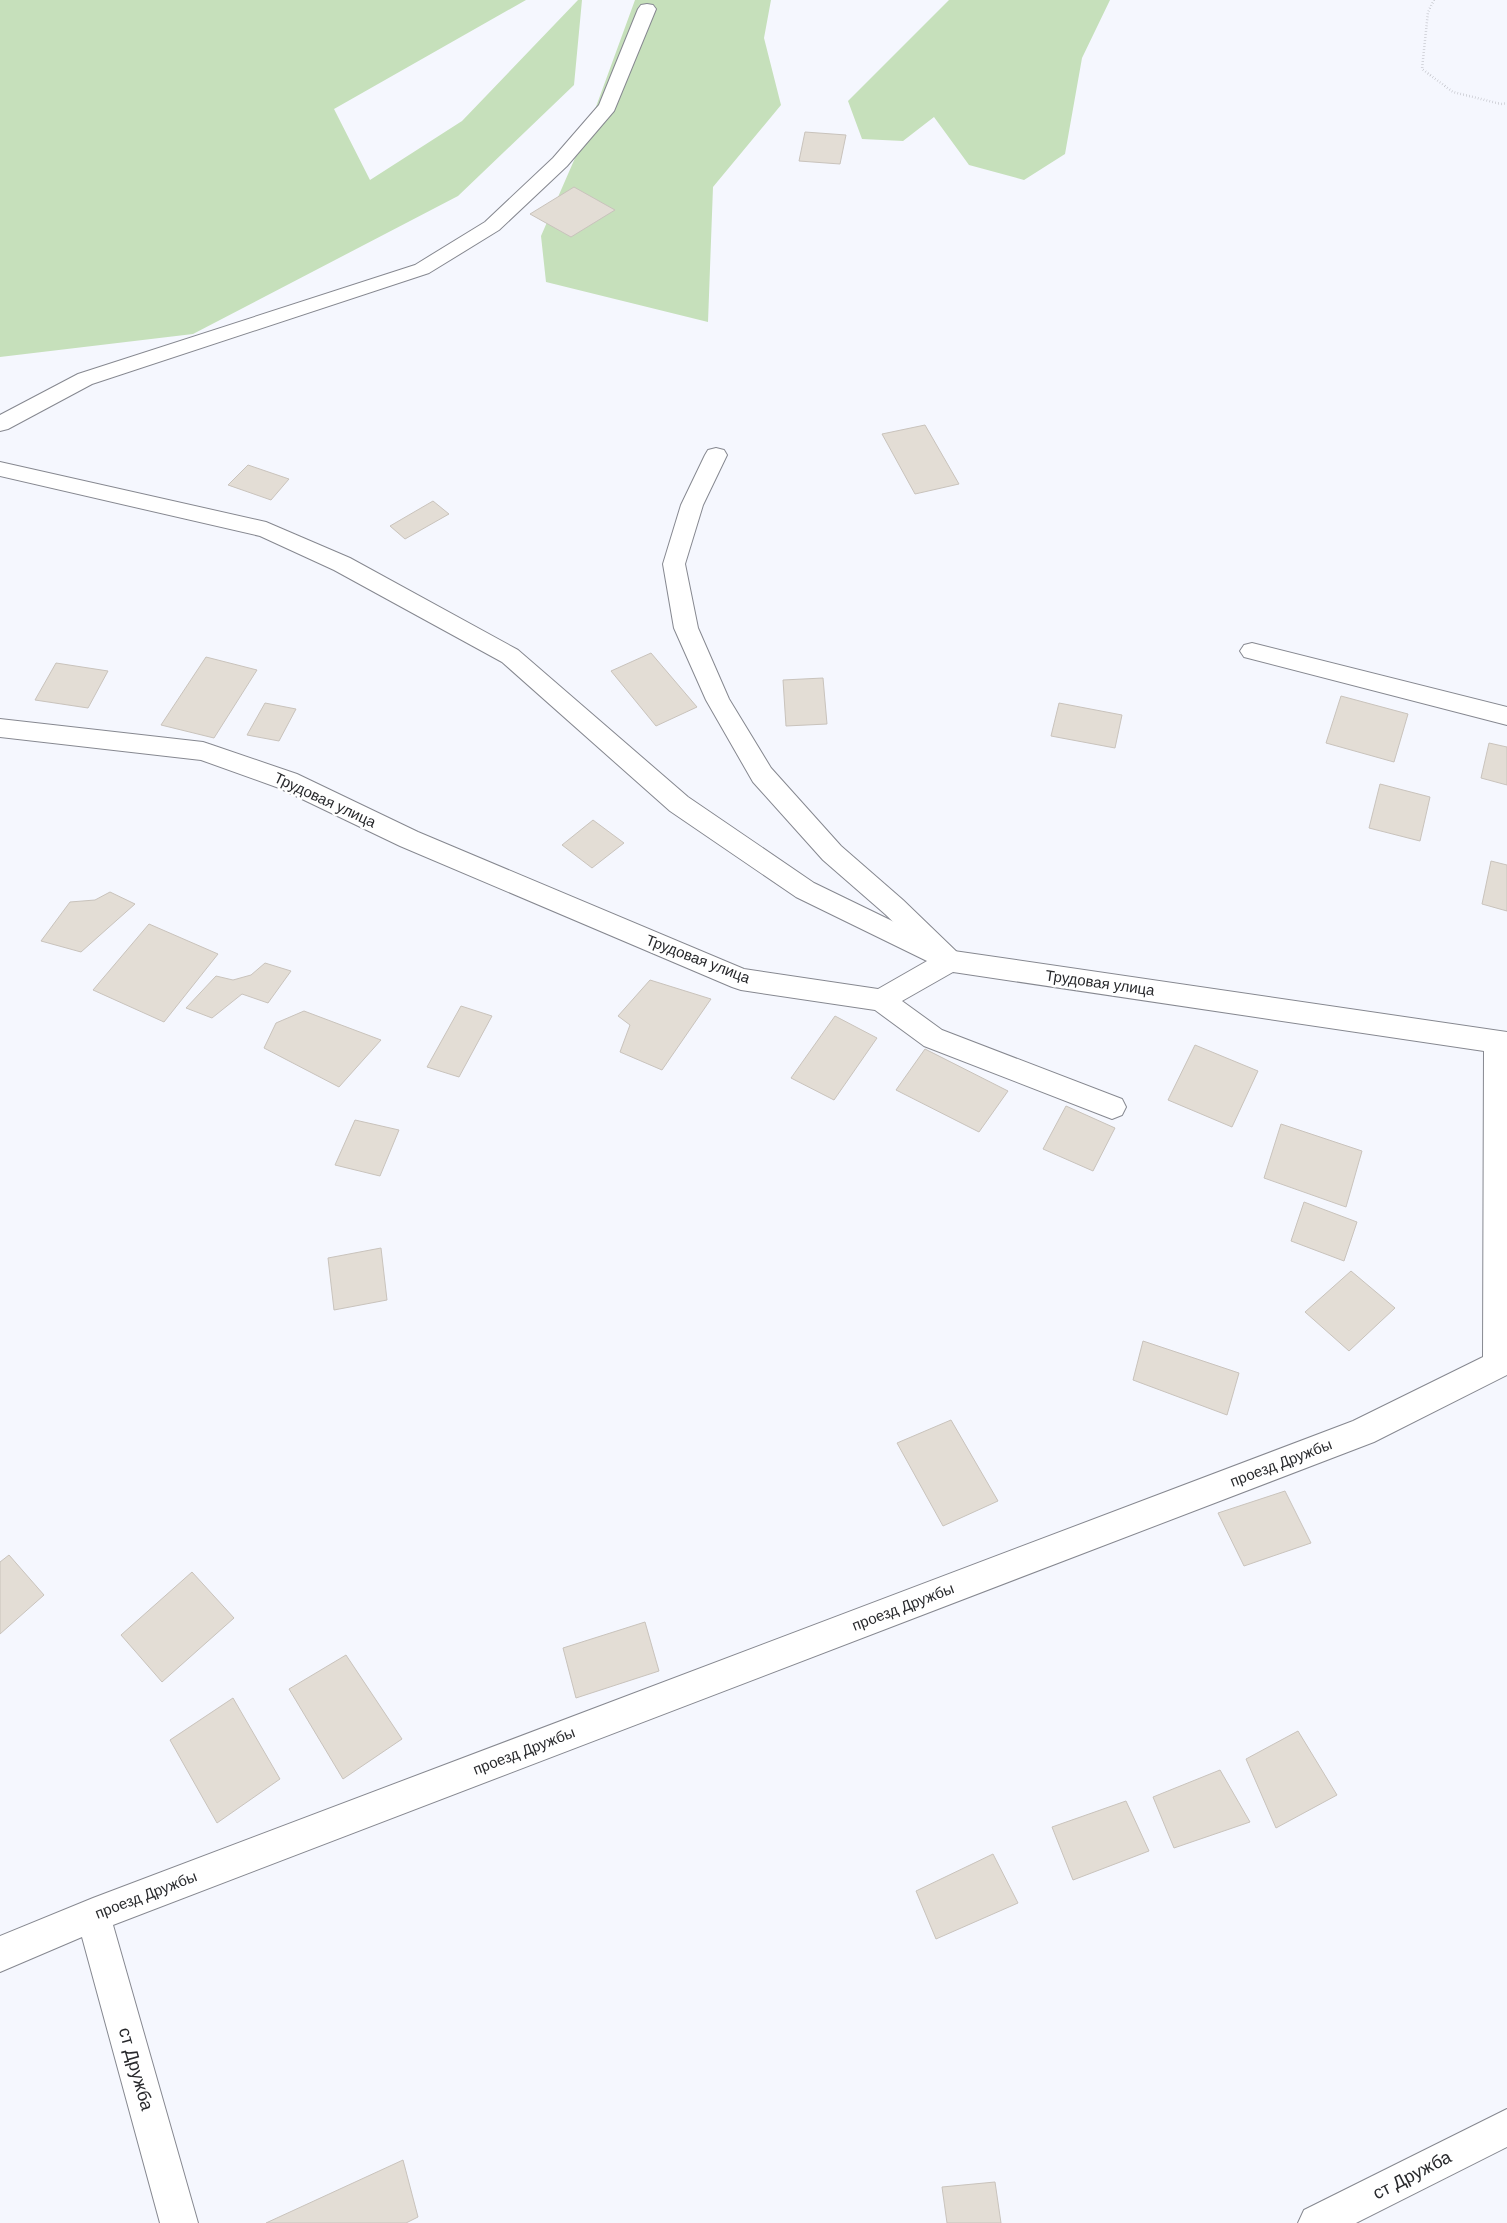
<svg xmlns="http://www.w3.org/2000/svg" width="1507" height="2223" font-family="'DM Sans',sans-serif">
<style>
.green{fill:#c6e0bb}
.building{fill:#e3ddd5;stroke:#c9c3bc}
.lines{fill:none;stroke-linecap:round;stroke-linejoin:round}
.lane-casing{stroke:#868890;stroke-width:2}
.street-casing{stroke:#868890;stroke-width:2}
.path{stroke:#b5b6bc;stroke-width:2.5;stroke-dasharray:0.5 2.5;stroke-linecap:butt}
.lane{fill:#fff;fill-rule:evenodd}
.street{fill:#fff;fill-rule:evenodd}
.labels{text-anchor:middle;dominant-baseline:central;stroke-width:5;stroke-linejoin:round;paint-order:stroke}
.street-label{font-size:15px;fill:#28292c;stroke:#fff}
.near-street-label{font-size:18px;fill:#28292c;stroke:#fff}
</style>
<rect width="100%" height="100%" fill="#f5f7fe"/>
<g class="green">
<path d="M0 0H526L334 109 370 180 462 121 578 0H582L574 85 458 196 193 334 0 357Z"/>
<path d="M635 0H771L764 38 781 105 713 187 708 322 546 282 541 236 589 126Z"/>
<path d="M949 0H1110L1082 58 1065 154 1024 180 969 165 934 117 903 141 862 139 848 101Z"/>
</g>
<g class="building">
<path d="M805 132 846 135 840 164 799 161Z"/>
<path d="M574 187 615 210 571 237 530 214Z"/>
<path d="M925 425 959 484 915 494 882 434Z"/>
<path d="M248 465 289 479 271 500 228 485Z"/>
<path d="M433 501 449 514 405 539 390 526Z"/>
<path d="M651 653 697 707 656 726 611 671Z"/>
<path d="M206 657 257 670 214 738 161 725Z"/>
<path d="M56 663 108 671 88 708 35 700Z"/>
<path d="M823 678 827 724 786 726 783 680Z"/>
<path d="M1341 696 1408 714 1394 762 1326 743Z"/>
<path d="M265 703 296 709 279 741 247 735Z"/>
<path d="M1059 703 1122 715 1115 748 1051 736Z"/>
<path d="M1489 743 1507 747V785L1481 778Z"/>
<path d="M1380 784 1430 797 1420 841 1369 828Z"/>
<path d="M593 820 624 843 592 868 562 845Z"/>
<path d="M1491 861 1507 865V911L1482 904Z"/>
<path d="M110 892 135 904 81 952 41 941 70 902 95 900Z"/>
<path d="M149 924 218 954 164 1022 93 990Z"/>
<path d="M265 963 291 971 268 1003 242 994 212 1018 186 1008 216 976 233 980 251 975Z"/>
<path d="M650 980 711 999 662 1070 620 1052 630 1025 618 1016Z"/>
<path d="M461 1006 492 1016 459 1077 427 1067Z"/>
<path d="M304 1011 381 1040 339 1087 264 1048 276 1023Z"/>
<path d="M835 1016 877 1038 834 1100 791 1078Z"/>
<path d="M1195 1045 1258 1071 1232 1127 1168 1100Z"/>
<path d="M925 1049 1008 1091 979 1132 896 1090Z"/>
<path d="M1066 1106 1115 1128 1093 1171 1043 1149Z"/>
<path d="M355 1120 399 1130 380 1176 335 1165Z"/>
<path d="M1281 1124 1362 1151 1346 1207 1264 1178Z"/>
<path d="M1304 1202 1357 1222 1344 1261 1291 1241Z"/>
<path d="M381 1248 387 1300 334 1310 328 1258Z"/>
<path d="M1351 1271 1395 1308 1349 1351 1305 1312Z"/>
<path d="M1143 1341 1239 1373 1227 1415 1133 1380Z"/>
<path d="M951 1420 998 1501 943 1526 897 1443Z"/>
<path d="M1285 1491 1311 1543 1244 1566 1218 1513Z"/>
<path d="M9 1555 44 1595 0 1634V1562Z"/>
<path d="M192 1572 234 1618 162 1682 121 1635Z"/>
<path d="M645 1622 659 1671 576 1698 563 1648Z"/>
<path d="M346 1655 402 1739 343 1779 289 1689Z"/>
<path d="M233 1698 280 1779 217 1823 170 1740Z"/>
<path d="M1298 1731 1337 1795 1276 1828 1246 1759Z"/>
<path d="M1220 1770 1250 1822 1174 1848 1153 1797Z"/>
<path d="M1126 1801 1149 1851 1073 1880 1052 1827Z"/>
<path d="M993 1854 1018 1903 936 1939 916 1891Z"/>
<path d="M403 2160 418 2217 406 2223H266Z"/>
<path d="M995 2182 1001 2223H947L942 2187Z"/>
</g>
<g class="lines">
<g class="lane-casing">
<g id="lane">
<path d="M647 4 653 5 656 9 614 111 567 166 499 230 429 273 92 384 8 429 0 431V415L78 374 415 265 485 222 553 158 599 105 638 9 641 5Z"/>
<path d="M716 448 724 450 727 455 703 505 685 564 698 628 729 699 771 768 841 846 903 900 959 954 963 961 959 968 950 972 941 968 885 914 823 860 753 782 706 700 674 628 663 564 681 505 705 455 708 450Z"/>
</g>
</g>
<g class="street-casing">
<g id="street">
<path d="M0 462 266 522 350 558 518 650 688 797 814 883 954 951 1507 1032V1375L1374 1442 113 1925 198 2223H160L82 1937 0 1972V1936L93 1898 1353 1421 1483 1357 1484 1051 953 972 902 1001 942 1030 1122 1099 1126 1107 1122 1115 1112 1119 924 1046 875 1010 741 990 732 987 400 846 279 788 201 760 0 737V719L203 742 212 745 297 774 418 832 744 969 878 989 927 961 796 897 670 811 502 662 334 570 260 536 0 476Z"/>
<path d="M1252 643 1507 707V725L1244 657 1240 651 1244 645Z"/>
<path d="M1507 2109V2147L1356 2223H1298L1304 2210Z"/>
</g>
</g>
<path class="path" d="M1434 0 1428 12 1422 69 1453 92 1501 104 1507 103"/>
<use href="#lane" class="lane"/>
<use href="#street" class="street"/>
</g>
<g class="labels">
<g class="street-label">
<text transform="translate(325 800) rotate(25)">Трудовая улица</text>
<text transform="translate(698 959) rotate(21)">Трудовая улица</text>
<text transform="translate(1100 983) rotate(8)">Трудовая улица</text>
<text transform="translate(1281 1463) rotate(-21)">проезд Дружбы</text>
<text transform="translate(903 1607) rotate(-21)">проезд Дружбы</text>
<text transform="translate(524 1751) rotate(-21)">проезд Дружбы</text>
<text transform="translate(146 1895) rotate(-21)">проезд Дружбы</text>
</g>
<g class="near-street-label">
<text transform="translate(136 2069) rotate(74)">ст Дружба</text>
<text transform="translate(1412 2175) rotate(-27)">ст Дружба</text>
</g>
</g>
</svg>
